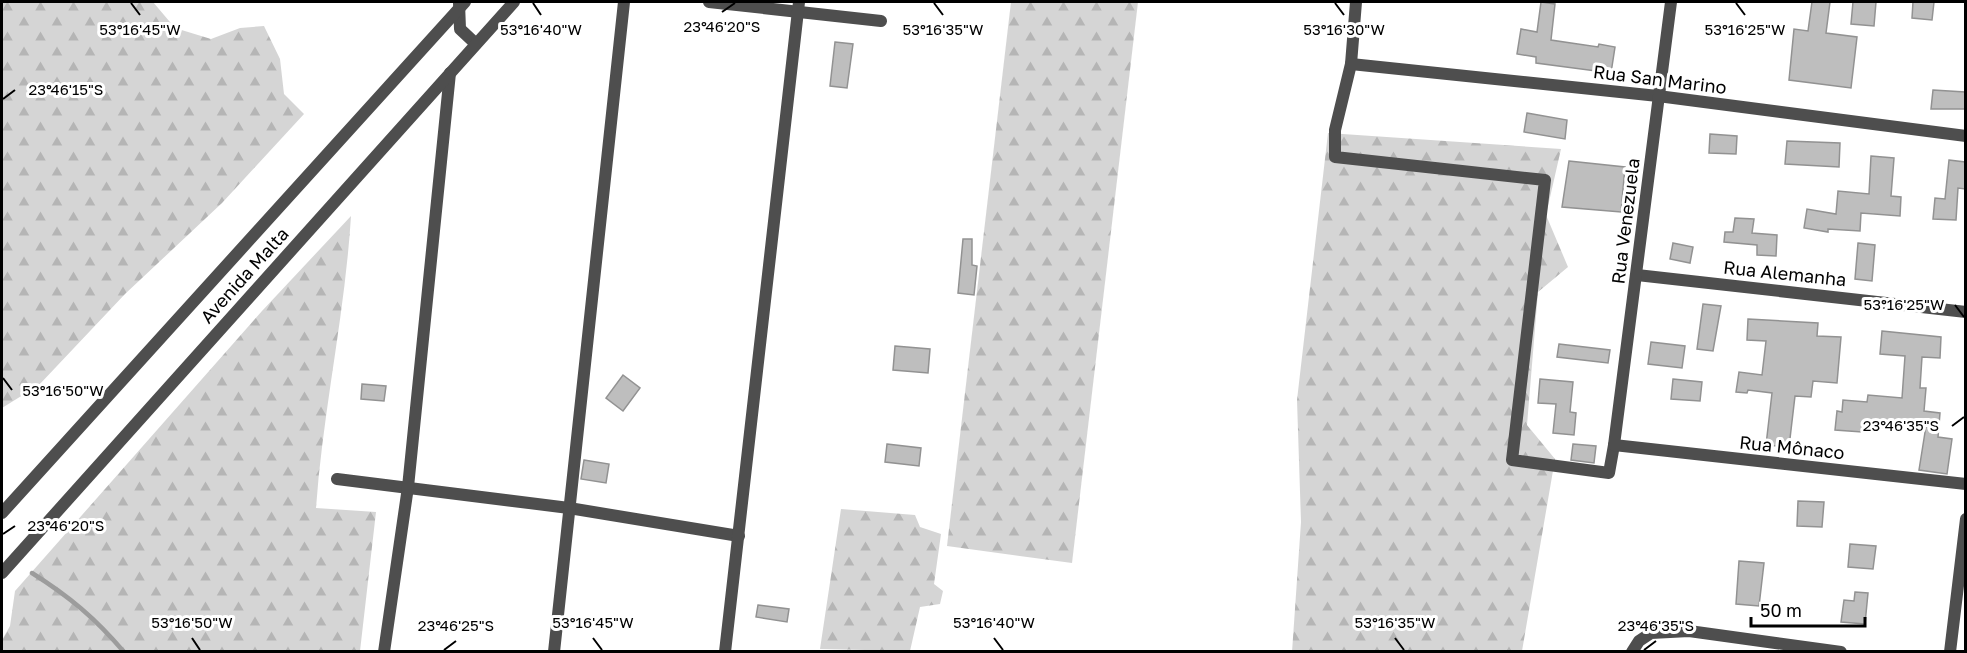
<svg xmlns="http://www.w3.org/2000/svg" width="1967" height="653" font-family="'Golos Text',sans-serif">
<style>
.forest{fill:url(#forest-firs)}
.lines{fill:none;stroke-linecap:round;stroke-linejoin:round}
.stream{stroke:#9c9c9c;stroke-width:4.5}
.building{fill:#bebebe;stroke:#929292;stroke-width:1.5}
.minor{stroke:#4e4e4e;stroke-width:12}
.tertiary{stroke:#4e4e4e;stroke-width:12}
.ticks{fill:none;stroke:#000;stroke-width:2}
.labels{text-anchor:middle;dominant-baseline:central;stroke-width:6;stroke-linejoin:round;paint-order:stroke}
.street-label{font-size:18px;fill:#000;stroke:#fff}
.ticks-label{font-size:15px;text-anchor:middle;fill:#000;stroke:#fff;stroke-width:6;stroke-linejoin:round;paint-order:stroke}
</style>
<defs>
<pattern id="forest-firs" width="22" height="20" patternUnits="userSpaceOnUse" patternTransform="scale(1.5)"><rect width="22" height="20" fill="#d5d5d5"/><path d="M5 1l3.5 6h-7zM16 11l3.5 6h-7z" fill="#b5b5b5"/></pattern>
</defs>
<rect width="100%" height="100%" fill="#fff"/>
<g class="forest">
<path d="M2 2H153L175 28 211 39 240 28 264 26 280 59 284 94 304 114 222 203 125 294 39 385 2 408Z"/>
<path d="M1011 2H1138L1072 563 947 546Z"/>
<path d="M1328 133 1561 149 1546 215 1568 267 1538 292 1527 425 1555 459 1522 651 1292 652 1301 522 1297 400Z"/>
<path d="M351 216C345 314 323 410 316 508L376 512 360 651H3L2 640 10 626 15 591 262 311Z"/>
<path d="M841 509 915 515 920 527 941 534 934 584 943 591 940 604 920 607 910 651 820 649Z"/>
</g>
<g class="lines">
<path class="stream" d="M32 573C70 597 95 618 124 652"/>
</g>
<g class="building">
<path d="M1541 2 1555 4 1551 40 1598 47 1599 44 1615 47 1611 73 1536 63V57L1517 54 1521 29 1537 32Z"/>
<path d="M1812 2H1830L1826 33 1857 37 1851 88 1789 80 1794 29 1808 31Z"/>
<path d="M1853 2H1876L1874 26 1851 24Z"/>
<path d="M1913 2H1934L1932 20 1912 18Z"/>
<path d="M835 42 853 44 847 88 830 86Z"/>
<path d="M1933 90 1965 92V109H1931Z"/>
<path d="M1527 113 1567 120 1565 139 1524 132Z"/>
<path d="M1710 134 1737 136 1736 154 1709 153Z"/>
<path d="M1787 141 1840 143 1839 167 1785 164Z"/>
<path d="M1871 156 1894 158 1891 196 1901 197 1900 216 1861 213 1860 231 1828 229V232L1804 228 1807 209 1836 214 1838 191 1869 194Z"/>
<path d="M1949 160 1965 162V189L1958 188 1956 220 1933 219 1935 198 1945 199Z"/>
<path d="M1569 161 1625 167 1621 212 1562 207Z"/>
<path d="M1735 218 1754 219 1752 233 1777 235 1776 256 1757 255V245L1724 242 1725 232H1733Z"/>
<path d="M963 239H972V265L977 266 974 295 958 293Z"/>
<path d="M1673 243 1693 247 1690 263 1670 259Z"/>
<path d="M1858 243 1875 245 1872 281 1855 279Z"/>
<path d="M1703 304 1721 306 1713 351 1697 349Z"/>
<path d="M1748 319 1818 323 1817 336 1841 337 1837 383 1813 381 1811 397 1795 396 1789 447 1766 445 1772 393 1748 390 1747 393 1736 392 1739 372 1762 375 1766 341 1747 340Z"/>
<path d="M1882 331 1941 337 1940 358 1922 357 1920 388H1926L1924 411 1940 413 1938 437 1952 439 1947 474 1919 470 1926 426 1882 421V428L1863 426 1862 432 1835 430 1837 411 1842 412 1843 400 1867 402 1868 395 1902 398 1905 356 1880 354Z"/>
<path d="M1651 342 1685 346 1682 368 1648 364Z"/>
<path d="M1559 344 1610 350 1608 363 1557 357Z"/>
<path d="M895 346 930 349 928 373 893 370Z"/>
<path d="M623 375 640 388 623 411 606 398Z"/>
<path d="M1540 379 1573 382 1570 412 1576 413 1574 435 1553 433 1556 404 1538 403Z"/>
<path d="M1673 379 1702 382 1700 401 1671 399Z"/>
<path d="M362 384 386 386 384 401 361 399Z"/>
<path d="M887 444 921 448 919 466 885 462Z"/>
<path d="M1573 444 1596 446 1594 463 1571 460Z"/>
<path d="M584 460 609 464 606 483 581 479Z"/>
<path d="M1798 501 1824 502 1822 527 1797 526Z"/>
<path d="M1850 544 1876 546 1873 569 1848 567Z"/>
<path d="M1739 561 1764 563 1759 606 1736 604Z"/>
<path d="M1855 592 1868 593 1865 624 1841 622 1844 600 1854 601Z"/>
<path d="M758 605 789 609 787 622 756 617Z"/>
</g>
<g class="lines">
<g class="minor">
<path d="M709 2 881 21"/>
<path d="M1356 2 1351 64 1335 130V157L1545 180 1512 460 1609 473 1614 445"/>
<path d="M459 3 460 29 476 44"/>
<path d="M1351 64 1658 96 1966 136"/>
<path d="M1637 275 1966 312"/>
<path d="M337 479 569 508 739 536"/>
<path d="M384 652 408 487 450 73"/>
<path d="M554 652 624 2"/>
<path d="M725 652 799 2"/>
<path d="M1632 652 1639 641 1651 633 1689 631 1841 652"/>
</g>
<g class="tertiary">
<path d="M1671 2 1614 445 1966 484"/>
<path d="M2 513 465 2"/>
<path d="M2 573 514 2"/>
<path d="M1950 652 1966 519"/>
</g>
</g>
<path class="ticks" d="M131 3 140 15M533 3 541 15M934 3 943 15M1335 3 1344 15M1736 3 1745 15M722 12 735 3M3 99 15 90M1955 305 1964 317M3 378 12 390M1952 426 1964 417M3 534 15 526M192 638 200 650M593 638 602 650M994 638 1003 650M1395 638 1404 650M444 650 456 641M1644 650 1656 641"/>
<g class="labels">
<g class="street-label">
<text transform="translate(1660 79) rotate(7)">Rua San Marino</text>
<text transform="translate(1625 221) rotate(-83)">Rua Venezuela</text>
<text transform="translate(1785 273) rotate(6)">Rua Alemanha</text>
<text transform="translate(244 275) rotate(-48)">Avenida Malta</text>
<text transform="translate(1792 447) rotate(6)">Rua Mônaco</text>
</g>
</g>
<g class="ticks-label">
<text x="722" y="32">23°46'20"S</text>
<text x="140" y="35">53°16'45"W</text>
<text x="541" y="35">53°16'40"W</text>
<text x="943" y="35">53°16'35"W</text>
<text x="1344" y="35">53°16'30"W</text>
<text x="1745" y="35">53°16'25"W</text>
<text x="66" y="95">23°46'15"S</text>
<text x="1904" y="310">53°16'25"W</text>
<text x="63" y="396">53°16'50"W</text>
<text x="1901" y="431">23°46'35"S</text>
<text x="66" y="531">23°46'20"S</text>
<text x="192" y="628">53°16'50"W</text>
<text x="593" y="628">53°16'45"W</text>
<text x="994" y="628">53°16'40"W</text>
<text x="1395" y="628">53°16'35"W</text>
<text x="456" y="631">23°46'25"S</text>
<text x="1656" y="631">23°46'35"S</text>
</g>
<rect width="1967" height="653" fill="none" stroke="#000000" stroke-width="6"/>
<path d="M1751 617v9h114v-9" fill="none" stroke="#000000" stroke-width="3"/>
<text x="1760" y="617" font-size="18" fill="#000000" stroke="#ffffff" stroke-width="4.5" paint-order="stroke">50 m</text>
</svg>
